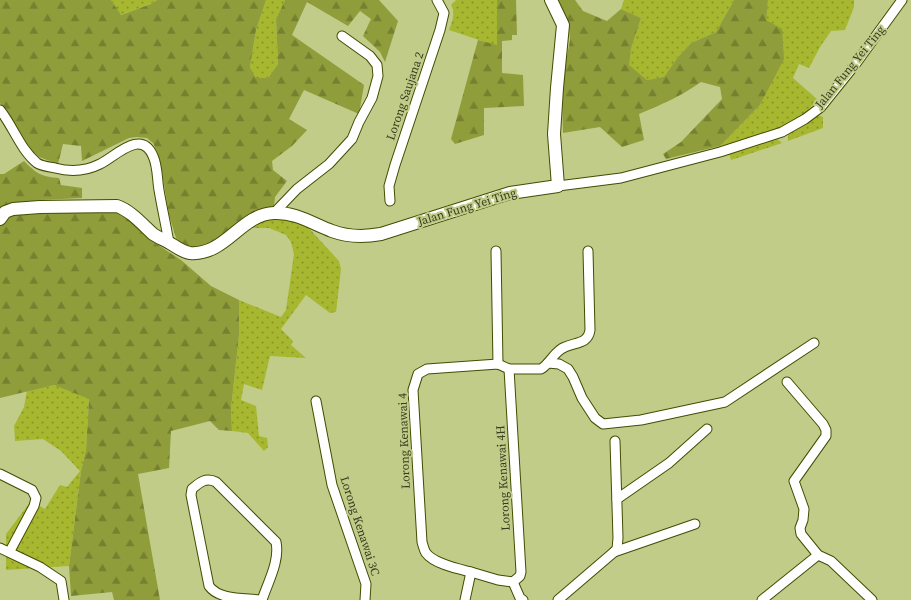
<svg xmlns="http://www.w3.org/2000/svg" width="911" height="600" font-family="'Source Serif 4',serif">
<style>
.grass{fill:url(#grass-dots)}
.forest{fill:url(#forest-firs)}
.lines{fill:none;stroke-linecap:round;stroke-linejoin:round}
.street-casing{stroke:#444c01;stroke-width:11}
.secondary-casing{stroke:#444c01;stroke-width:14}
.street{stroke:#fff;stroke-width:9}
.secondary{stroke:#fff;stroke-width:12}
.labels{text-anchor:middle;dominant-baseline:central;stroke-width:4;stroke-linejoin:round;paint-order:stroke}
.street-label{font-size:12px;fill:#373c20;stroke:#c0cc88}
</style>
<defs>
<pattern id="grass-dots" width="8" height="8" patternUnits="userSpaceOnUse" patternTransform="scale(1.25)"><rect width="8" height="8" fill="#a7b830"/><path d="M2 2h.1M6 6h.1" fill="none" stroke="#899728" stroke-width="1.8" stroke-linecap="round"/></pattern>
<pattern id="forest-firs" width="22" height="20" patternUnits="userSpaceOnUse" patternTransform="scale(1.25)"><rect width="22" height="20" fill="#8f9d3a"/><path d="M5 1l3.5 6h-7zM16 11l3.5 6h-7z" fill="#768130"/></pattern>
</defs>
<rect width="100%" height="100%" fill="#c0cc88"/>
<g class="grass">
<path d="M111 0H157L151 4 120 15Z"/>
<path d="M266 0H285L276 19 278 64 268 78H256L250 67 256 30Z"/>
<path d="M456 0H497V46L449 30C452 22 456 13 451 5Z"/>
<path d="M624 0H734L716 32 691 43 678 57 664 78 647 80 628 65 631 49 641 18 621 9Z"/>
<path d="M768 0H854V7L845 30 831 31 820 47 809 68 799 64 793 78 818 100 800 117 779 130 720 146 760 105 783 59 765 20Z"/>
<path d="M817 115 823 117V128L788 141V134L805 125Z"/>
<path d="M776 138 782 143 731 160 729 153Z"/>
<path d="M286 218 305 224 339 261 341 269 336 312 330 313 306 295 281 329 293 341 291 345 306 358 270 356 262 390 244 384 241 400 256 406 259 436 267 438 268 447 264 451 248 433 232 431 231 409 239 335V300L281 317 286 310 294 254 291 242 286 235 269 228H248L262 220Z"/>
<path d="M54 385 89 398 86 450 81 471 69 566 6 570V534L31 501 45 509 60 485 67 487 80 471 61 451 43 439 15 441 14 426 24 407 27 390Z"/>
</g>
<g class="forest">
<path d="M0 0H111L121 15 151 4 157 0H266L256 30 250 67 256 78H268L278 64 276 19 285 0H379L398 21 385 62 380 52 363 36 371 19 360 11 348 26 307 2 292 35 364 85 359 114 304 90 289 119 307 130 292 146 272 161 273 170 287 181 275 197 274 206 255 211 212 245 193 249 183 246 176 238 169 215 161 166 158 154 153 143 147 138 137 137 129 138 82 161 81 146 63 144 58 164 39 157 30 149 17 127 0 103Z"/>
<path d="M497 0H516L517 35H512V40L502 41V73L523 75 524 106 484 108V135L455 144 451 139 478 40 497 45Z"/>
<path d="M558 0H575L583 11 607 21 621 9 641 18 631 49 629 65 647 80 664 77 678 57 691 43 716 32 734 0H768L766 20 782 29 784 59 760 105 720 146 666 159 663 154 681 142 722 99 720 87 701 82C681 96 661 105 639 114L644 140 622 147 600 127 563 133 562 94 566 61 570 40 569 24Z"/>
<path d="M24 161C36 173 41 177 59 178L61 185 82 188V198L40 200 0 207V174H4Z"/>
<path d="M107 211 117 212 124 216 149 239 181 260 211 286 239 300V335L231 409 232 431 219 430 210 421 171 431 169 468 138 474 160 600H114L112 592 71 596 69 566 81 471 86 450 89 399 54 385 0 398V218L14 215Z"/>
</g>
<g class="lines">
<g class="street-casing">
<g id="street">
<path d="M0 110C13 126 20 149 37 163 41 166 50 167 55 168 70 172 86 171 100 164 115 157 141 128 153 156 158 167 157 179 159 190 162 208 166 225 169 243"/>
<path d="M558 186 621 178 720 152 782 132 805 119 821 107 854 66 902 0"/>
<path d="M390 201 389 186 395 165 440 30 444 13 437 0"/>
<path d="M274 213 297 189 329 164 352 139 359 122 372 98 378 76 377 65 370 56 342 36"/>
<path d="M496 251 498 364"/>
<path d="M548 363 559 364 568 369 573 377 582 398 595 418 603 424 641 420 725 402 814 343"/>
<path d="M509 369 521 572 520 576 513 582"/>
<path d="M787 382 823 424 826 430V436L794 481 804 509 803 520 800 528 801 534 818 555 831 561 872 600"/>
<path d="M316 401 332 485 366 584 365 600"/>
<path d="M0 474 32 490 36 498 34 506 10 551"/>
<path d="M617 499 669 463 707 429"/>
<path d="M0 548 40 567 61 581 64 600"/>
<path d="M614 552 695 524"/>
<path d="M471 572 498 580 513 582"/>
<path d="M513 582 520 598 523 600"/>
<path d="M260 600C244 598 219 600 209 586L191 495 192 489C200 482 206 477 216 482L276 542C280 561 268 582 262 600"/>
<path d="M465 600 471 572C459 569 434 564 426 553 424 550 423 545 422 542L413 390 418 374 427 369 498 364 509 369H541C551 363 554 351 565 347 576 342 588 344 590 330L588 251"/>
<path d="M558 600 614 552 617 549 618 538 615 441"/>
<path d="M762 600 818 555"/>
</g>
</g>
<g class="secondary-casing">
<path id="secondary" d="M0 219 5 212 13 209 40 207 117 206C131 211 142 224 153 234 159 238 167 241 173 245 179 249 184 252 190 253 225 256 241 214 274 213 296 212 313 224 332 231 348 237 364 237 381 234L510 193 558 186 554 134 557 88 563 25 551 0"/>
</g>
<use href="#street" class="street"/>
<use href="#secondary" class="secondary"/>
</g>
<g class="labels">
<g class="street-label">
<text transform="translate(850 67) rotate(-51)">Jalan Fung Yei Ting</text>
<text transform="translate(405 96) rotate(-71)">Lorong Saujana 2</text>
<text transform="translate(467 207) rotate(-17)">Jalan Fung Yei Ting</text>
<text transform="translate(404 441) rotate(-92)">Lorong Kenawai 4</text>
<text transform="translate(503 478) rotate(-93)">Lorong Kenawai 4H</text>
<text transform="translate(360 526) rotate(72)">Lorong Kenawai 3C</text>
</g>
</g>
</svg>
